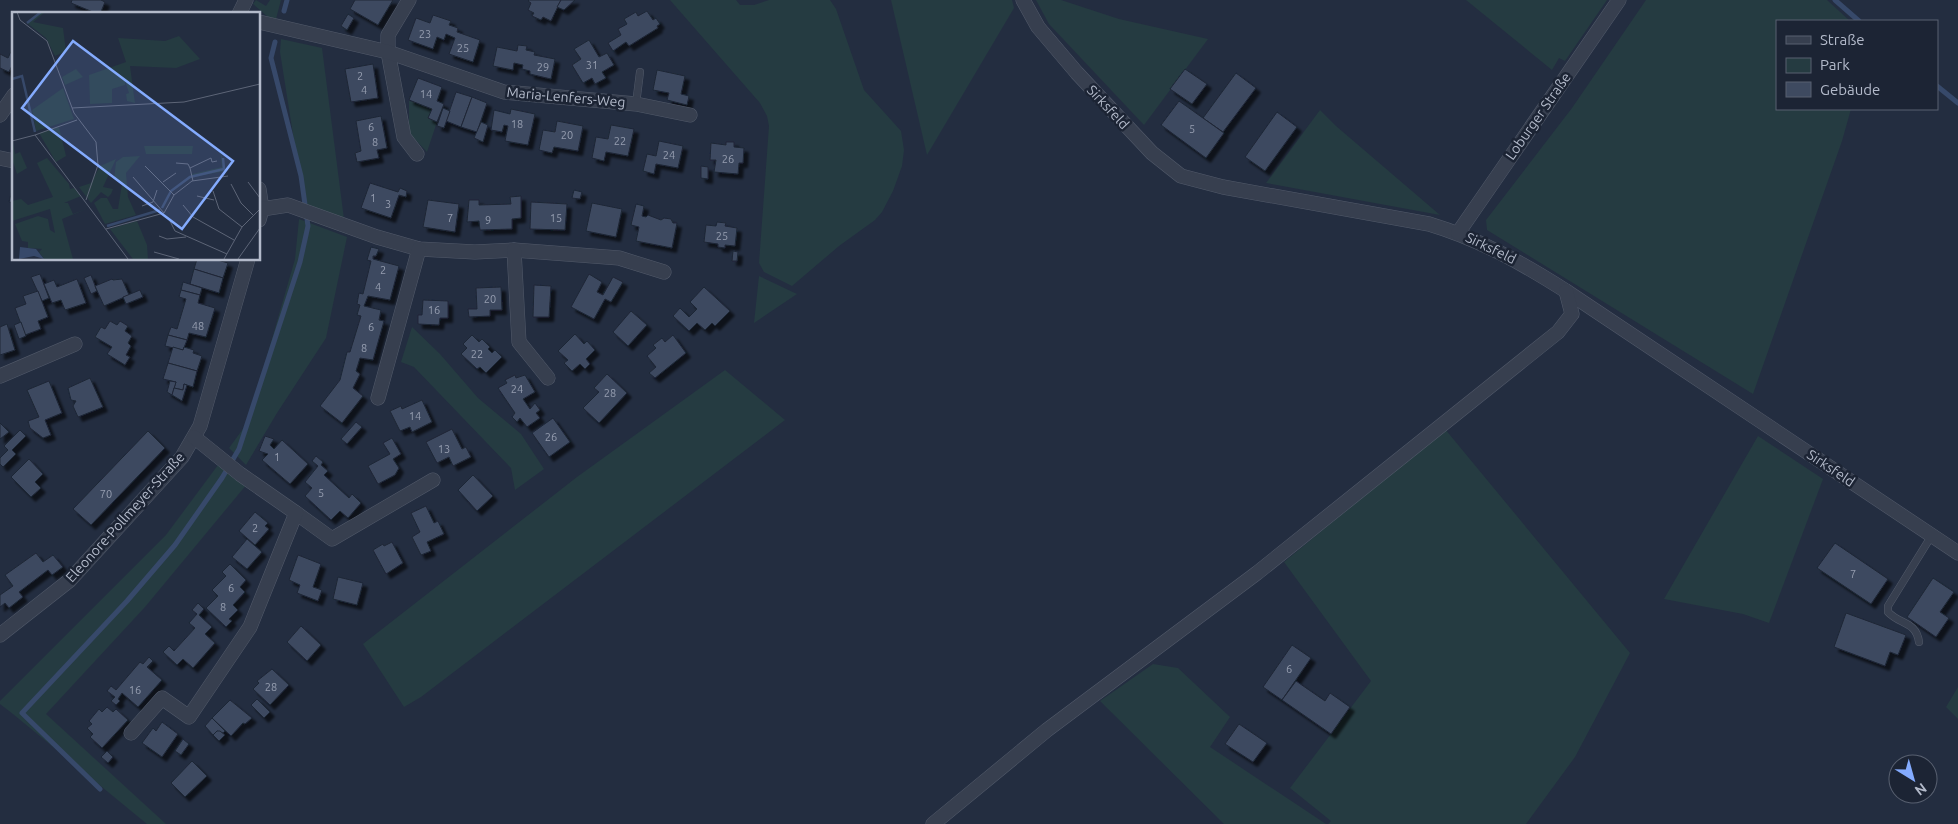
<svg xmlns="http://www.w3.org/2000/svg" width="1958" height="824" font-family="Ubuntu,sans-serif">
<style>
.green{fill:#253b41}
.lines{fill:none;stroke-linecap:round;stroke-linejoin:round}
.stream{stroke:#37496a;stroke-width:5}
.building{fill:#3e4a60;stroke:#1e2636;filter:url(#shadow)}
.service-casing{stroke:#525a6a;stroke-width:8}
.minor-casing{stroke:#525a6a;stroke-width:15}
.service{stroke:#373f4f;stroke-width:7}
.minor{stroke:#373f4f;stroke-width:14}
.labels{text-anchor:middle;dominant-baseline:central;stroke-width:5;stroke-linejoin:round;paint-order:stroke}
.number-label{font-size:11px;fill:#969eb0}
.street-label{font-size:14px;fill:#b3baca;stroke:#1c2434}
.inset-river{fill:none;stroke:#37496a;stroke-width:2.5}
.inset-road{fill:none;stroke:#5d6577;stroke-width:1}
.view{fill:#84abfe;fill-opacity:0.15;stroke:#84abfe;stroke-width:2.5}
.inset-edge{fill:none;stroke:#b3baca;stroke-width:2.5}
</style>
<defs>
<filter id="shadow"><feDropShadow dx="4.5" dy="4.5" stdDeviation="1" flood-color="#0009"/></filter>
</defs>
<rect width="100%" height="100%" fill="#232d40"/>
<g class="green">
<path d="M256 0 266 6 270 0H281L276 19 268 17 253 4Z"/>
<path d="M670 0H736L740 5H754L769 0H830L836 9 864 90 901 131 904 150 902 166 893 191 882 212 875 220 839 246 792 286 764 272 759 263 769 126 767 116 760 103Z"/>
<path d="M891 0H1012L1014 8 927 155Z"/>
<path d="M1036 0H1061L1119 19 1208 39 1144 125 1049 24Z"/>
<path d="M1466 0H1607L1565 61 1559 58 1552 70Z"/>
<path d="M1646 0H1827L1850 21H1777V109H1851L1842 141 1753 394 1487 230 1486 220 1572 108Z"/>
<path d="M281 39 322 48 344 219 304 204 280 52Z"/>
<path d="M409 100 432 109 428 118 437 122 427 152 409 133Z"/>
<path d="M1320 110 1336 126 1440 215 1266 183Z"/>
<path d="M299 219 347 237 326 338 277 413 246 465 229 448 248 422 295 259Z"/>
<path d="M759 276 797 294 754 323Z"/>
<path d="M412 327 440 354 478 398 521 434 544 469 515 490 511 468 414 367 401 362Z"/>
<path d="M725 370 785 420 421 697 404 707 363 644 577 477Z"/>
<path d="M1445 429 1630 653 1575 757 1526 824H1328L1331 821 1290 788 1371 681 1284 562Z"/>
<path d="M1758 436 1823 479 1769 623 1743 614 1664 599Z"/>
<path d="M221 461 247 484 145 607 46 714 166 824H147L13 714 0 704V701L166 535Z"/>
<path d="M1153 664 1178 668 1230 717 1210 747 1326 824H1224L1100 701Z"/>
<path d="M1958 687V719L1946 707Z"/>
</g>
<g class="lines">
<g class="stream">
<path d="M1835 0 1859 21"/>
<path d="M284 11 287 0"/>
<path d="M1937 86 1958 103"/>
<path d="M100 789 22 713 127 601 175 545 222 478 239 449 300 262 308 226 301 176 271 58 275 42"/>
</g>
</g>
<g class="building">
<path d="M72 0H101L105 2 100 14H92L93 12 71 3Z"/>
<path d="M355 0H393L378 25 350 9Z"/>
<path d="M529 0H561L551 21 543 17 541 20 532 16 534 13 528 10 531 3 528 1Z"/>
<path d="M561 0H575L564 10 557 7Z"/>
<path d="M647 11 653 20 656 18 660 24 657 26 658 28 629 46 626 42 613 51 608 43 621 35 618 29 627 24 624 19 636 12 638 16Z"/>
<path d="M348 14 354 18 347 30 341 26Z"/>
<path d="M433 15 451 21 449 25 458 28 457 32 480 40 473 62 449 54 455 38 446 34 444 40 437 37 433 49 408 40 416 18 430 23Z"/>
<path d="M589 40 599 57 607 53 614 65 602 72 606 78 595 84 592 78 583 83 572 65 581 59 574 49Z"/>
<path d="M14 45V61L9 72 0 68V54L8 58Z"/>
<path d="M518 45 527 46 526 50 535 52 534 55 555 59 551 79 530 74V71L522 69 523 65 514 63 513 70 493 66 497 47 517 51Z"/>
<path d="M373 64 378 98 351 102 345 69Z"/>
<path d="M1185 69 1207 84 1192 104 1170 89Z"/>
<path d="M657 70 685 76 681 94 689 96 687 105 667 100 669 93 653 90Z"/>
<path d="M1236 73 1256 88 1223 132 1203 118Z"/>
<path d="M418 78 442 87 437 101 444 104 437 122 428 118 432 109 409 100Z"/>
<path d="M456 92 472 97 461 127 446 121Z"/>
<path d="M472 97 487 103 477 132 461 127Z"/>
<path d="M1179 101 1224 133 1206 158 1161 125Z"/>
<path d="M443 108 450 111 444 128 437 126Z"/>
<path d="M511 109 535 114 528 145 505 141 508 126 504 125 502 132 491 130 494 110 510 114Z"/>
<path d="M1277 112 1297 127 1265 171 1245 157Z"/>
<path d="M381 116 387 148 377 150 379 158 357 162 355 153 361 151 356 121Z"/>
<path d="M557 121 583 126 578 151 554 147 552 153 539 150 543 130 555 132Z"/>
<path d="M481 122 488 125 483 142 474 138Z"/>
<path d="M611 125 634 129 628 156 606 152 604 161 592 158 596 137 608 139Z"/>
<path d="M659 141 683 146 678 168 656 164 654 174 643 171 647 154 656 156Z"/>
<path d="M726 142H734V147L744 148 743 163H739L738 174 714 172 716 160H710L711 143 726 145Z"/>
<path d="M701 166 708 167V179L701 178Z"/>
<path d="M14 183V203L9 202Z"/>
<path d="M370 183 398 192 400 188 407 191 406 197 399 195 391 218 361 208Z"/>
<path d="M574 190 582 192 580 199 572 198Z"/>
<path d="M521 196V218L512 219V229L480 230 479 221 467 222 469 200H479V205L511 204 510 197Z"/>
<path d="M428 200 459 204 455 232 423 227Z"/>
<path d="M531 202 567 204 565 230 530 229Z"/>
<path d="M592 203 622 209 616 237 586 231Z"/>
<path d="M636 204 644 206 642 216 646 217 648 215 661 220 664 218 671 219 673 223H677L672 248 636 241 639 227 631 225Z"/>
<path d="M717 222 726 223 725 226 737 228 735 246 725 245V248L718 247V244L704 242 706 225 716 226Z"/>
<path d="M371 247 379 249 376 256H373V259L399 266 390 300 368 296 364 306 381 310 379 320 384 321 373 360 360 358 356 371 360 374 353 388 363 396 342 423 320 406 340 380 347 352H350L361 316 357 315 360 305 357 304 359 293 363 294 371 261 367 260Z"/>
<path d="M733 251 738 252 737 261H732Z"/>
<path d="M197 259H214L228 263 223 278 194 269Z"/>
<path d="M194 269 223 278 219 293 190 284Z"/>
<path d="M40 274 49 298 42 301 31 277Z"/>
<path d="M589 274 602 282 597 292 603 295 613 277 623 282 611 302 605 299 594 319 571 307Z"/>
<path d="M91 275 97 291 91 294 84 278Z"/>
<path d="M77 279 86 303 65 310 61 300 52 303 44 284 54 280 57 287Z"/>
<path d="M112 279 113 280 122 279 129 295 104 306 95 286Z"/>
<path d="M183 282 202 288 200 295 181 290Z"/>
<path d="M534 285 551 286 549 317H533Z"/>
<path d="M501 287 502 310H490V316L469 317 468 309H477L476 288Z"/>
<path d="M704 287 730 311 715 326 712 323 705 330 697 323 689 331 673 316 680 308 689 317 697 309 690 302Z"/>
<path d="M140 290 143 297 126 304 123 297Z"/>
<path d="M181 290 200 295 198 303 215 308 206 337 189 333 187 340 168 335 171 327 177 329 186 299 179 297Z"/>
<path d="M38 291 48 317 38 321 41 329 25 335 15 308 26 304 23 296Z"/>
<path d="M423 300 448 301V318H440L439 325 418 324V315H422Z"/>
<path d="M631 311 647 325 628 346 613 332Z"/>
<path d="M110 321 117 325 120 321 128 326 125 331 132 336 128 343 131 346 126 355 130 357 125 365 107 354 112 347 95 337 101 327 105 329Z"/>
<path d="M21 322 26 336 19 339 14 325Z"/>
<path d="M7 324 15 350 0 355V327Z"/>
<path d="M575 334 584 344 587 341 595 350 586 359 590 364 585 369 580 364 572 371 564 363 568 360 558 351Z"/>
<path d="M168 335 187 340 183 350 165 346Z"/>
<path d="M472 335 479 342 482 339 490 347 488 349 492 353 495 350 502 357 486 373 480 367 477 369 461 354 467 348 463 344Z"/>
<path d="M673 335 686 353 655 378 649 373 656 367 647 356 656 348 653 345 662 338 665 342Z"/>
<path d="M184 347 194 350 193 353 202 356 197 371 168 363 173 347 183 350Z"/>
<path d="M168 363 197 371 193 387 184 384 183 390 174 388 176 382 163 379Z"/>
<path d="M607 374 627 393 599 423 583 408 599 392 594 388Z"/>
<path d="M515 375 516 378 525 375 535 392 523 399 530 409 535 403 540 410 536 413 540 418 527 427 520 418 517 422 512 417 515 413 498 388 507 383 505 380Z"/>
<path d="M90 378 103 407 78 417 73 406 76 401 71 400 68 388Z"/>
<path d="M49 381 62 413 45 420 51 435 43 438 30 428 28 421 39 417 27 390Z"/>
<path d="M170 381 176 382 172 395 167 392Z"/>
<path d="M184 384 187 385 182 401 172 395 174 388 183 390Z"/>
<path d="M422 400 432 422 412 432 410 427 400 431 390 411 401 406 402 409Z"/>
<path d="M553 418 570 442 549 457 532 433Z"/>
<path d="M356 422 362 427 347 444 341 439Z"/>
<path d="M0 423 9 432 0 439Z"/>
<path d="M452 429 462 449 466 447 471 457 453 466 449 457 437 463 426 442Z"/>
<path d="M20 430 26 436 12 450 16 454 3 467 0 464V458L8 450 4 446Z"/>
<path d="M148 431 165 448 91 525 73 509Z"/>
<path d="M265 436 274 439 270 445 274 449 282 440 308 464 290 484 262 460 268 454 259 451Z"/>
<path d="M392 438 401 454 393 459 399 468 395 475 378 484 368 466 390 454 383 443Z"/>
<path d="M316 456 323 462 321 465 328 471 324 475 349 498 352 494 361 503 348 518 340 511 331 520 305 496 312 488 305 482 318 466 312 461Z"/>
<path d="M29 459 43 474 35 482 41 488 31 497 11 477Z"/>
<path d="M473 475 493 496 477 511 458 490Z"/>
<path d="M426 506 434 523 438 521 444 534 427 542 431 551 421 555 412 537 420 532 411 513Z"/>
<path d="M255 512 268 523 265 526 269 529 255 545 239 531Z"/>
<path d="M247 539 262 552 247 569 232 557Z"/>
<path d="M392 542 403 563 386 574 373 550 383 544 384 546Z"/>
<path d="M1835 543 1888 579 1871 604 1817 568Z"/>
<path d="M36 553 43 562 53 555 63 567 52 575 48 570 19 592 23 597 9 608 5 603 0 607V595L13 586 5 575Z"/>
<path d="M298 555 321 564 313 587 322 590 318 601 297 593 300 585 289 580Z"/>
<path d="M230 564 246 580 240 587 245 592 233 605 238 610 229 619 232 621 226 627 206 608 218 596 212 590 226 576 222 572Z"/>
<path d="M338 577 363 583 357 605 333 599Z"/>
<path d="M1933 578 1954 592 1940 612 1949 618 1936 637 1907 617Z"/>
<path d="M198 603 204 609 199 615 212 627 205 634 215 643 193 668 183 659 177 665 163 652 169 646 174 651 195 628 189 623 197 614 192 610Z"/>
<path d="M1846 613 1906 635 1898 655 1890 652 1885 666 1834 647Z"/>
<path d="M301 626 321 645 307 661 287 642Z"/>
<path d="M1292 645 1311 658 1282 700 1263 687Z"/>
<path d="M149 657 153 661 147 667 162 680 138 707 122 693 118 699 120 701 116 705 111 701 115 697 107 691 111 686 116 690 140 662 143 664Z"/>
<path d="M272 669 289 685 270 705 253 689 259 683 257 681Z"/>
<path d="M1296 681 1325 701 1330 693 1350 707 1331 734 1282 700Z"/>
<path d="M257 699 270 712 264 718 251 705Z"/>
<path d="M230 700 252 718 245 724 243 723 231 736 212 718Z"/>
<path d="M107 707 113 712 116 709 128 720 102 748 90 737 93 734 87 728 92 724 89 721 99 709 102 712Z"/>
<path d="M212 718 225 731 223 733 217 731 213 735 205 726Z"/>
<path d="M162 722 178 734 162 757 142 743 153 728 156 731Z"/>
<path d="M1239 724 1267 743 1253 762 1225 744Z"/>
<path d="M217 731H220L225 735 219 741 213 735Z"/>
<path d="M183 739 189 744 181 755 175 751Z"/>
<path d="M107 751 113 757 108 763 101 757Z"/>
<path d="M192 761 207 776 185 797 171 783Z"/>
</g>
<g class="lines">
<g class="service-casing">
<g id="service">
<path d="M636 104 640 72"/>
<path d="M1919 642C1916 621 1900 625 1888 612V606L1932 535"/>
</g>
</g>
<g class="minor-casing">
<g id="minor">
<path d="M409 0 388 35V52L404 137 417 154"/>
<path d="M1023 0 1038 27 1077 73 1152 153 1181 176 1223 187 1429 224C1479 239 1522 263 1566 291L1958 553"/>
<path d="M239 14 246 0"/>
<path d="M259 22 388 52 504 92 636 104 690 115"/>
<path d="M0 115 14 95"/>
<path d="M0 158 14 161"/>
<path d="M259 189 262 209 259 220"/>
<path d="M262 209 288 205 377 237 419 249 475 252 514 250 619 258 664 272"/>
<path d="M1458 233 1619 0"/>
<path d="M514 250 519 342 548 378"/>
<path d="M0 376 75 344"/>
<path d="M378 398 419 249"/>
<path d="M296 513 332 539 433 480"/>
<path d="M0 635 70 580 182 457 200 426 248 259"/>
<path d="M131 733 162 698 189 717 250 627 296 513 240 474 194 437"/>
<path d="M933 824 1047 730 1257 573 1558 332 1572 314 1566 291"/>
</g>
</g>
<use href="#service" class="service"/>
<use href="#minor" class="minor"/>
</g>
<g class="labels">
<g class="number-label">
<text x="425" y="34">23</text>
<text x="463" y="48">25</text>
<text x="592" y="65">31</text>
<text x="543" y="67">29</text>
<text x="360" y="76">2</text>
<text x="364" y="90">4</text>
<text x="426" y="94">14</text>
<text x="517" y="124">18</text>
<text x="371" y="127">6</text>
<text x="1192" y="129">5</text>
<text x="567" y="135">20</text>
<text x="620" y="141">22</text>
<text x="375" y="142">8</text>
<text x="669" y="155">24</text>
<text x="728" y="159">26</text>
<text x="373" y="198">1</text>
<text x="388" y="204">3</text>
<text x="450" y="218">7</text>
<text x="556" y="218">15</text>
<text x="488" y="220">9</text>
<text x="722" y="236">25</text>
<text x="383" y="270">2</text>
<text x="378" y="287">4</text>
<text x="490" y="299">20</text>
<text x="434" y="310">16</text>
<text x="198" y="326">48</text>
<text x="371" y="327">6</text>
<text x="364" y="348">8</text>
<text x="477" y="354">22</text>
<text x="517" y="389">24</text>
<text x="610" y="393">28</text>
<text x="415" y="416">14</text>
<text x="551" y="437">26</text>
<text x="444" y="449">13</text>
<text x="277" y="457">1</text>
<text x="321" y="493">5</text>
<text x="106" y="494">70</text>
<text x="255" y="528">2</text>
<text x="1853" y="574">7</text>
<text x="231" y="588">6</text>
<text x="223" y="607">8</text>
<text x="1289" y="669">6</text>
<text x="271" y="687">28</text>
<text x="135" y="690">16</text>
</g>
<g class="street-label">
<text transform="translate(566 97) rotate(5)">Maria-Lenfers-Weg</text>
<text transform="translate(1108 107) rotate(47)">Sirksfeld</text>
<text transform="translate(1538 116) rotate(-55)">Loburger Straße</text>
<text transform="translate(1491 248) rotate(26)">Sirksfeld</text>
<text transform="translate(1831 468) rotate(34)">Sirksfeld</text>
<text transform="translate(125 517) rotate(-48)">Eleonore-Pollmeyer-Straße</text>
</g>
</g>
<g transform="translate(12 12)">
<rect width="248" height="248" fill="#232d40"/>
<path d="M31 0H33L21 10 51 16 54 39 43 44 34 26 15 11ZM167 24 188 47 164 56 118 54 123 91 115 89 114 82 117 81 113 69V73L100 77V91L78 92 77 63 114 50 106 26 153 29ZM64 57 71 65 53 73 50 65ZM51 76 62 107 24 119 20 98ZM47 115 54 144 44 150 27 121ZM1 130 3 142 8 140 15 156 5 162 0 147ZM132 134H181L180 142H134ZM208 138 214 159 180 165V162L210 155ZM128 144 114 161 116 185 124 203 93 212 82 191 89 186H95L101 197H106L110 172 102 167 104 150 111 145ZM35 146 57 172 58 177 62 176 69 184 52 191H56L61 202 77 196 50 207 61 247H32L27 240 30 237 16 236V230L10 229 3 212 26 204 36 207 38 218 43 221 38 197 0 209V189L9 187 16 193 41 185 25 151ZM104 147 91 175 101 177 99 182 96 185 89 180 79 191 67 175 79 171 88 154ZM125 209 135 233 136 247H121L98 217Z" fill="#253b41"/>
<path d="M8 235 24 237 32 247 22 244 7 247Z" fill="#37496a"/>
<path class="inset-river" d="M15 11 29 0M0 67 10 64 23 120M150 196 159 179 178 165 212 157 211 146M95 214 148 198"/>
<path class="inset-road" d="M5 0 8 8 35 29 62 101 84 130 86 153 74 188M60 96 172 90 248 72M23 123 116 247M23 123 65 108M0 129 23 123M164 151 176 152 178 156M133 154 162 183M121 165 152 201M181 169 178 156 199 146 200 150 205 149M151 170 164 161M236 170 248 186M219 172 229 191 241 203M201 179 207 197 230 215M185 184 202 188M171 193 181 205 222 228M130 194 141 190 145 178M158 209 163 219 215 242M94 217 152 201 162 183 180 169 216 164M147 224 155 227 174 225M142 240 167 247M212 247 230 215 248 197M226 247 248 216"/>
<path class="view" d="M61 29 221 149 170 217 10 96Z"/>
<rect width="248" height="248" class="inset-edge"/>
</g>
<rect x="1776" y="20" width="162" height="90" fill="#1c2434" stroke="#586070"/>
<rect x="1786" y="36" width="25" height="8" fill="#373f4f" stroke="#586070"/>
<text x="1820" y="45" font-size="15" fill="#b3baca">Straße</text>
<rect x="1786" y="58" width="25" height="15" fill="#253b41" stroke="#586070"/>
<text x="1820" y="70" font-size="15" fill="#b3baca">Park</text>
<rect x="1786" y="82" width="25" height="15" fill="#3e4a60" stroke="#586070"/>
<text x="1820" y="95" font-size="15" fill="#b3baca">Gebäude</text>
<g transform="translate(1913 779) rotate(143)"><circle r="24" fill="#1c2434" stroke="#586070"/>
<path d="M0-4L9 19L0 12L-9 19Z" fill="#84abfe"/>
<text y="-8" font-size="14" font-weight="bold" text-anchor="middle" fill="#b3baca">N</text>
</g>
</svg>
